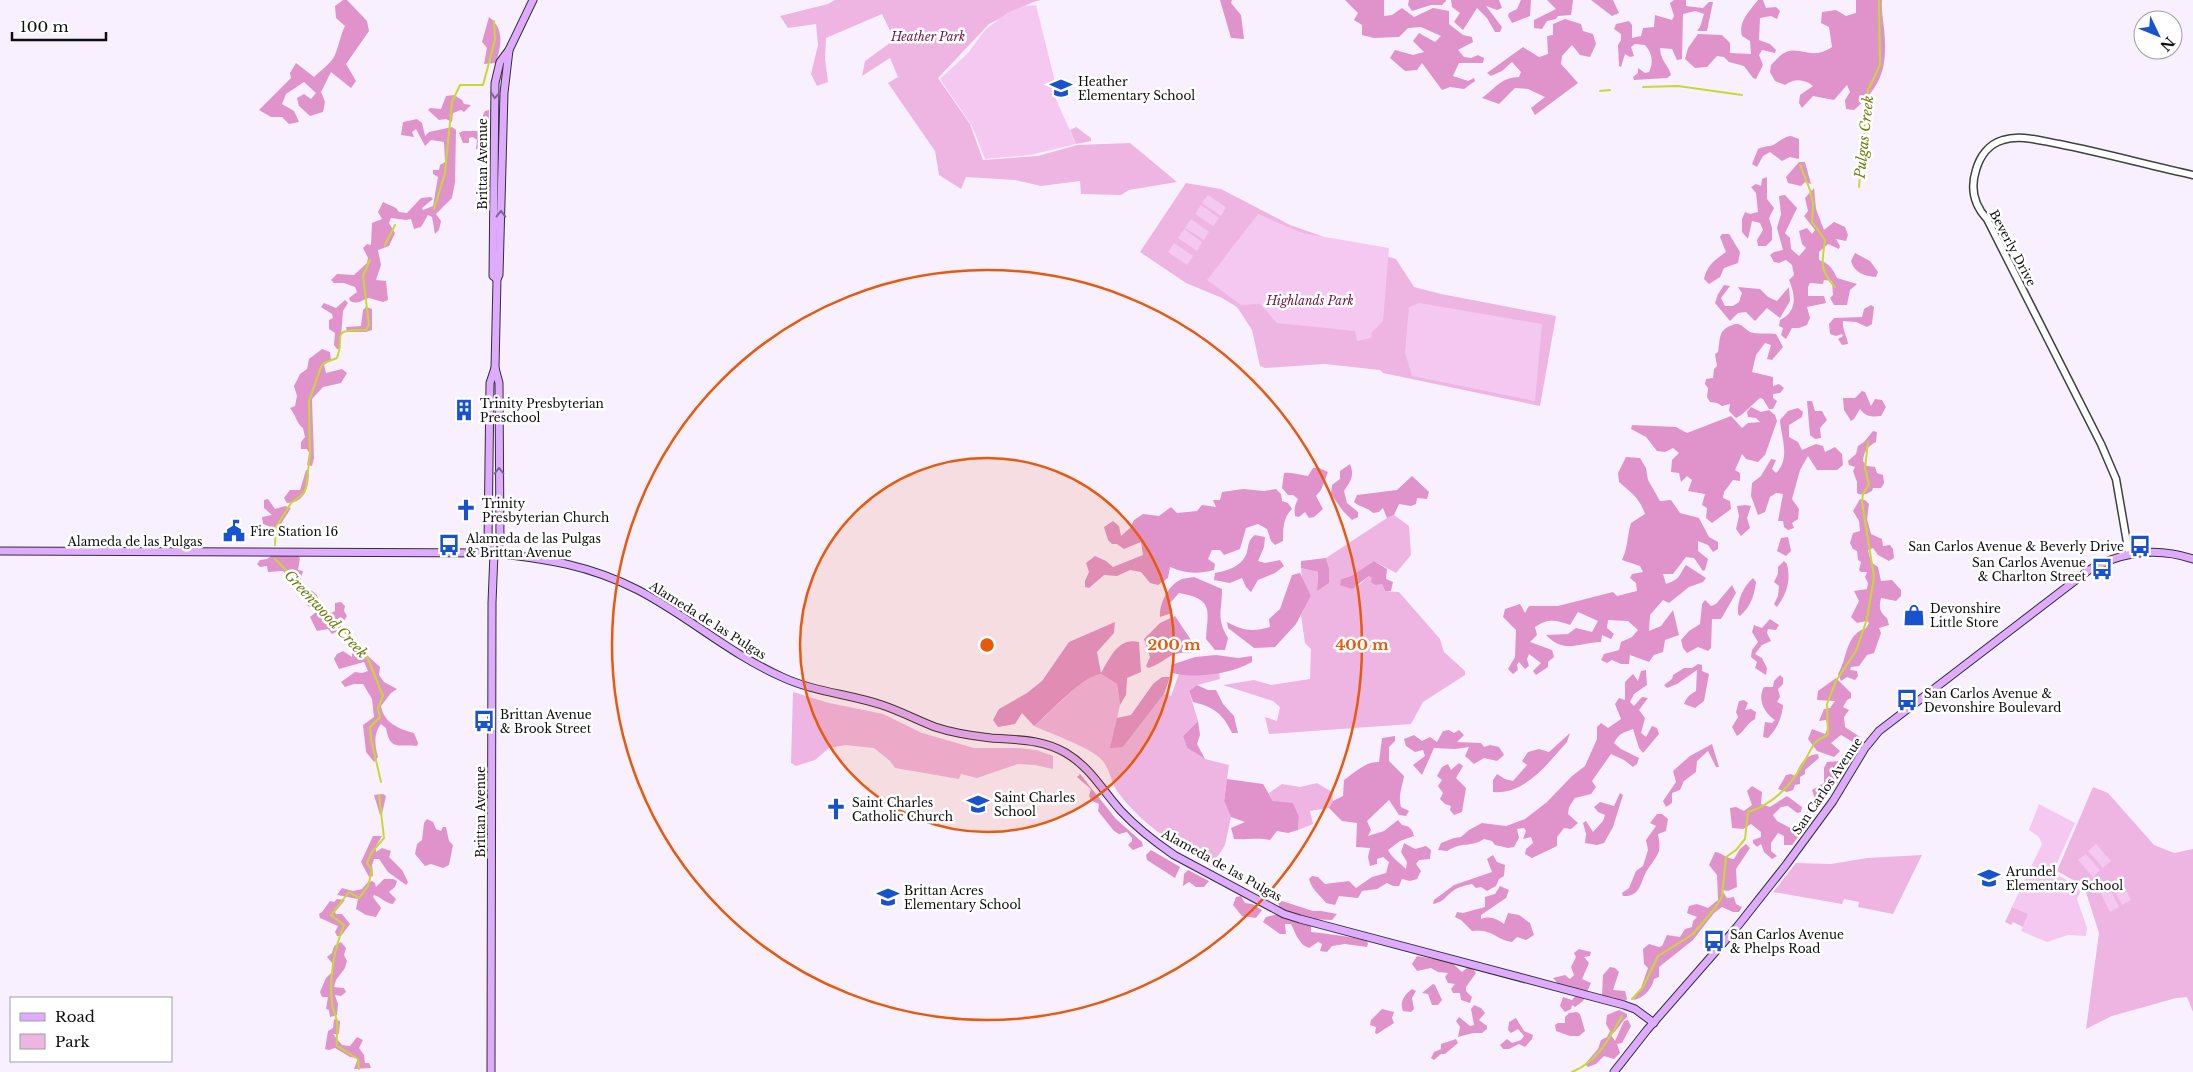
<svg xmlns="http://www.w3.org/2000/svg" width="2193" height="1072" font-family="'Libre Baskerville',serif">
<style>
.green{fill:#eeb5e3}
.forest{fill:#e093cb}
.pitch{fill:#f4c8f1}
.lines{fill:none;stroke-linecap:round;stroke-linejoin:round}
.stream{stroke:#c6da2e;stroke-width:2}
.tertiary-casing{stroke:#414141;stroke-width:9}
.secondary-casing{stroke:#303030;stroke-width:9}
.tertiary{stroke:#fff;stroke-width:6}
.secondary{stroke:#deabff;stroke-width:7}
.oneway{stroke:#806493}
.ring{fill:none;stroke:#e8590c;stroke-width:2.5}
.labels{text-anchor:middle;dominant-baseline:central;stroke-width:5;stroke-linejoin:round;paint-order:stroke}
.park-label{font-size:12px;font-style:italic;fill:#6d1841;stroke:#fff}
.poi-label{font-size:12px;fill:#0e0e0e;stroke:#fff;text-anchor:start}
.street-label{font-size:12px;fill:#0e0e0e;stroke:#fff}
.water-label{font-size:14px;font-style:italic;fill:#6d7e0d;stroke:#fff}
.centre{fill:#e8590c;stroke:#fff;stroke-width:2.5}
.ring-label{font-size:15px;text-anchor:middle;font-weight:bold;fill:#e8590c;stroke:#fff;stroke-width:5;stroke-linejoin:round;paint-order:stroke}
</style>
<rect width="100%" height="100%" fill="#f8f0ff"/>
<g class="green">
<path d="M835 0H1041L1033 2 989 24 938 78 970 124 983 160 1038 156 1077 145 1130 143 1177 182 1129 190 1121 195 1081 194 1080 181 1041 186 1015 180 966 177 961 189 939 175 935 151 888 83 898 77 890 58 862 76 865 61 890 43 893 37 882 14 826 38 825 59 828 82 817 86 811 74 818 45 816 24 788 28 780 16 828 4Z"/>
<path d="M1076 127 1091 138V141L1076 144 1070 130Z"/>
<path d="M1186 183 1221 189 1290 225 1341 243 1396 259 1414 287 1441 294 1556 316 1540 406 1383 373 1380 370 1325 364 1265 368 1260 366 1252 330 1237 307 1222 298 1186 283 1140 252Z"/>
<path d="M1394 515 1409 526 1411 555 1396 573 1374 561 1351 576 1341 579 1358 586 1369 576 1382 584 1385 591 1399 592 1440 639 1444 652 1465 671V675L1423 702 1411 724 1269 734 1265 717 1277 721 1280 707 1273 701 1223 685 1254 680 1271 685 1310 679 1311 649 1305 643 1301 615 1311 596 1302 580 1301 568 1318 572 1317 590 1329 568 1326 558 1387 518Z"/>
<path d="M1219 672 1220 679 1197 685 1189 691 1198 721 1183 736 1187 748 1205 759 1229 765 1224 801 1231 817 1225 845 1212 866C1177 847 1141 824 1117 791 1111 782 1110 769 1102 760 1090 747 1051 734 1034 726 1052 712 1080 678 1101 674L1117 684 1120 705 1111 747H1123L1164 694 1171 696 1179 674Z"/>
<path d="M793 692 829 703 883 714 922 733 974 748H1019L1036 750 1053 756V769L1035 765 1018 764 977 778 961 774 959 779 895 768 890 761 874 748 845 745 829 748 815 760 796 766 791 763Z"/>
<path d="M1317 783 1332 792 1333 801 1329 808 1310 811 1313 824 1298 830 1299 817 1273 801 1269 793 1282 784 1300 787Z"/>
<path d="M2093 787 2108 793 2154 845 2174 853 2193 849V1012L2187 997 2176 998 2112 1016 2086 1029 2099 933 2084 886 2057 871Z"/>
<path d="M1922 855 1893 914 1858 907 1859 902 1844 899 1842 904 1773 892 1796 863 1831 864 1867 858Z"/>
<path d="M2012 907 2029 914 2023 927 2013 922 2011 925 2005 922Z"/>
</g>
<g class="forest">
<path d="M343 0H347L367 21 369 31 346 64 356 81 351 88 331 72 321 92 325 102 323 112 310 116 299 106 297 98 304 94 311 99 316 93 304 82 286 94 282 104 294 111 299 122 289 124 282 117H271L259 110 291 78 290 73 296 63 314 77C320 71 330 64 334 57 339 46 340 36 345 26L336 18 335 6Z"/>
<path d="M1220 0H1232L1231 3 1241 15 1244 39 1231 38Z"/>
<path d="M1345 0H1384V16L1392 15 1402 8 1414 17 1433 8 1449 11V24L1463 35 1472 37 1473 42 1458 50 1464 57 1471 58 1478 55 1484 58 1483 63H1459L1453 76 1468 81 1474 78 1475 81 1464 89 1450 87 1442 90 1422 63 1417 70 1405 71 1390 58 1395 50 1413 55 1424 52 1413 41 1419 33 1435 42 1441 36 1421 27 1408 28 1399 37 1374 38 1362 35V25L1354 20 1358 13Z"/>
<path d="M1409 0H1446V1L1442 5H1431L1412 11 1408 5Z"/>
<path d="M1451 0H1499L1502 8 1497 10 1486 6 1502 27 1500 32H1495L1487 18 1477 8 1463 30 1454 22 1460 13 1452 7Z"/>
<path d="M1521 0H1531L1530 16 1512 23 1508 16 1509 13 1517 9Z"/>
<path d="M1547 0H1573L1571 15 1558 16 1556 19 1547 21 1542 29 1534 28V20L1556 9Z"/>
<path d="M1591 0H1613L1619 13 1612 16Z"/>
<path d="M1674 0H1686V6L1703 8 1709 2H1713L1707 31H1697L1700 27 1704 14 1695 11 1683 14 1682 59 1677 60 1672 49 1660 48C1661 62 1668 64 1671 75L1667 78 1634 80 1633 77 1638 73V68L1645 73 1649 72C1654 62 1652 53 1645 45L1635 44 1631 47 1634 56 1630 57 1625 54 1621 67 1619 66 1618 45 1621 40V34L1614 29 1616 24 1629 21 1632 25V38L1641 36 1643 28 1654 27 1655 15 1672 20 1674 16 1670 3Z"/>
<path d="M1758 0H1763L1766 8 1776 7 1780 11 1777 19 1771 16 1760 18 1759 40 1770 44 1776 50 1775 53 1762 50 1759 55 1763 65 1756 79 1753 78 1744 66 1729 62 1724 57 1717 56 1707 67 1695 68 1685 59 1688 48 1698 34 1722 35 1730 43V53L1751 54 1750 41 1742 36C1738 21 1750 11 1758 0Z"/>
<path d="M1856 0H1882C1881 14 1885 28 1885 43 1886 74 1877 90 1854 110L1846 109 1845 100 1850 92 1847 85 1834 100 1813 96 1802 108 1799 103 1800 95 1813 86C1805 79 1794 78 1785 85L1775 81 1770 72 1771 65C1775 61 1781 54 1786 52 1802 46 1811 61 1832 47L1829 27 1821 23 1822 12 1836 10 1846 16 1856 13Z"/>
<path d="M489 17C505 29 501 46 496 63L484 64 487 48 482 42Z"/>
<path d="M1565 19 1581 24 1583 31 1593 34 1596 44 1590 57 1580 55 1572 45 1562 56 1561 64 1578 83 1535 115 1531 108 1545 97 1528 89 1515 88 1499 104 1482 98C1497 87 1500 78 1519 77L1521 72 1512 62 1502 71 1491 76 1487 73 1523 47 1539 57 1548 54 1547 36 1553 35V24Z"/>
<path d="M454 95 462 100 464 104 471 105 464 112 461 110 453 113 452 122 446 119 439 120 428 110 430 108 441 109 446 96Z"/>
<path d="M489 110 488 152 476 149 477 140 473 137 469 138V143H463L459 133 463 131H479L483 139 485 138 486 128C482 122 481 118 485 111Z"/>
<path d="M417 119 422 123 425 136 429 132 452 127 456 130 455 182 452 198 436 214 441 221 439 230 435 234 432 217 428 215 421 227 414 229 411 219 406 220 391 218 389 223 395 233 389 246 378 250 381 265 376 280 386 281 388 300 383 302 369 298C361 300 359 305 350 301L349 298 357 292 355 287 344 283H334L331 280 337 274 354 275 367 263 368 258 363 248 367 244 371 245 372 223 382 219 378 212 383 202 396 208 399 212 407 213 421 198 431 197 433 199 422 208 423 210 433 206 438 177 433 174V170H439L440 165 445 162 444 142 431 140 425 146 416 129 412 132 414 137 401 135 403 122Z"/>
<path d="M1791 136 1799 139V159L1790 157 1782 161 1770 152 1763 156 1757 167 1752 164 1758 149C1763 146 1770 147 1775 144 1781 140 1784 137 1791 136Z"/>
<path d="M1799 162H1805L1811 184 1805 182 1801 186 1788 183 1786 177Z"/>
<path d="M1767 177V199L1774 208 1769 218 1772 228V240L1766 246H1758L1757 240 1763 230 1760 223 1752 221 1748 239 1742 232V219L1745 212 1750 214 1758 212 1756 193 1751 187 1756 184 1761 186 1762 179Z"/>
<path d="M1814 188 1816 209 1824 230 1834 222 1845 227 1848 235 1846 241 1836 239 1840 246 1839 249 1828 244 1819 252V260C1829 263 1833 269 1837 278L1857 284 1850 290 1847 305H1834L1830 298 1833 295 1832 281 1824 280 1823 284 1810 283 1808 287V296H1824L1826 303 1807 307 1810 318 1807 325 1799 328H1792L1786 339 1781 335 1783 328 1779 326 1780 320C1797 312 1796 296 1789 280L1794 275 1792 265 1786 260 1779 263 1774 262 1770 255 1774 252 1783 250 1777 228 1781 214 1779 196 1785 195 1797 208 1785 233 1790 238 1791 249 1799 256 1806 248 1802 244 1799 231 1807 228 1812 234 1815 230 1804 216 1808 211 1805 198Z"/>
<path d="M1722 234H1729L1740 252 1738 263 1724 268 1720 277 1709 284 1704 279C1707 265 1715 260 1726 252L1720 237Z"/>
<path d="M1855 253 1870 261 1878 272 1876 277C1865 276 1854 273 1851 261Z"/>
<path d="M1724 285 1730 286 1721 298 1725 306H1733L1739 302 1742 293 1738 287 1760 289 1768 297 1777 301 1789 287 1790 301 1780 318 1767 308 1755 321 1746 312 1738 313 1730 321 1715 303 1718 294Z"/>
<path d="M345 300 348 303 343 311 340 349H337L334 345 335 333 329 329V320L333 318 332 314 321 307 324 303 336 308Z"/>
<path d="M1871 305 1874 307 1872 324 1867 327 1856 322 1843 321C1842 330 1847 335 1848 344L1842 345 1838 339 1843 336 1842 334 1836 336 1830 334 1829 324 1834 318 1862 317 1864 309Z"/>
<path d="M366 307 372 309V330L366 332H347L346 327 361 326 363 310Z"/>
<path d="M1735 324C1743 323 1746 332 1754 333 1761 334 1768 333 1776 334L1783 347 1772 360 1767 359 1771 345 1765 343 1756 355 1752 372 1773 377V386L1779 384 1784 388 1780 393 1773 394V398L1777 401 1773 409H1769L1763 399 1760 398C1751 405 1746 413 1736 418L1729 411 1730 404 1722 406 1717 403 1710 402 1707 397 1708 388 1705 384 1706 379 1713 378 1714 369 1717 366 1715 354 1718 352C1721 337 1717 330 1735 324Z"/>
<path d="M322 349 330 352 331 360 324 365 326 373 342 369 347 373 341 383 323 387 312 399 314 458 312 466 307 465 309 453 307 449H301V442L305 437 303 428C296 423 296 415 290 408L295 406 297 396 294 386 300 374 307 369 309 359Z"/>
<path d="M1862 391 1865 392 1871 406 1875 399 1882 400 1886 407 1881 416C1872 417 1866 417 1860 409L1854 419 1851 421 1844 410 1843 398H1855Z"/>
<path d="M1807 401H1812L1815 411H1822L1827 420 1820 428 1821 438 1815 439 1810 435Z"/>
<path d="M1751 407 1761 412 1769 410 1775 415 1777 421 1765 455 1758 462 1746 459 1742 454 1735 470 1740 473V481L1733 480 1724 492 1723 498 1730 501 1731 509 1712 523 1706 518 1707 508 1702 505 1705 494 1688 491 1692 480 1687 476 1681 482 1679 473 1671 472 1672 460 1679 453 1673 448 1665 452 1657 451 1646 437 1631 429 1632 425 1676 427 1687 433 1731 416 1742 428 1748 423 1760 422 1756 418 1748 417 1747 412Z"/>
<path d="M1798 408 1803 412 1802 417 1789 425V437L1798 442 1802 450 1816 444 1823 446 1825 452 1835 447 1842 454 1843 465 1837 470H1817L1808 456 1800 470 1792 499 1799 509 1798 519 1792 523 1794 528 1788 530 1784 527 1783 521H1778L1783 494 1776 493 1770 497 1765 512 1758 515 1751 496 1752 483 1761 476 1771 459 1776 460 1772 469 1776 473C1791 459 1781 437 1780 420L1788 411Z"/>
<path d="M1873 431 1877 432 1876 442C1867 447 1864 451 1863 461L1867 466 1875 467 1877 473 1883 475 1884 483 1881 488H1873L1872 491C1867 494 1862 496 1857 493V482L1853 471 1855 467 1849 465 1848 461 1856 454 1858 446 1864 442Z"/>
<path d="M1626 457 1640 458 1646 468 1648 480 1660 501 1671 500 1680 513 1699 518 1709 537 1718 542V549L1713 552 1708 545 1698 541V551L1708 559 1705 570 1703 571 1694 558 1686 557 1673 574H1663L1666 584C1681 579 1678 576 1686 565L1706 578 1703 582 1689 587 1669 603 1663 600 1650 615 1649 631 1661 626 1673 610 1679 635 1665 640 1663 652 1654 655 1649 662 1630 655 1629 664H1621L1612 660 1607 663 1601 660 1604 654 1619 650 1621 642 1632 637 1638 630 1628 621 1608 620 1607 628 1614 634 1611 639 1602 635 1601 642C1577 643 1564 654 1546 635L1568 634 1576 628 1592 632 1598 621 1578 612 1570 625C1556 620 1548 618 1535 627L1537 635 1530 642 1552 650 1554 657 1548 662V667L1536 675 1533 671 1541 663 1529 654 1527 659 1529 666 1525 669 1519 662 1517 665 1518 670 1513 674 1508 669 1515 657 1516 630 1503 617 1505 609 1520 604 1525 613 1529 606H1558L1613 592 1617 596 1637 591 1636 583 1630 578 1632 574 1643 572 1640 566 1622 560C1628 548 1627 536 1631 523L1645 514C1639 497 1632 494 1619 482L1618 473Z"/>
<path d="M1350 464C1355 476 1350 482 1344 491L1347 503 1358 512V517L1352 520 1343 511 1331 494 1332 485 1340 479V471Z"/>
<path d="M1313 468H1319L1328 472 1321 490 1316 496 1323 509 1314 517 1309 518 1305 512 1299 517 1295 516C1294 508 1295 505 1298 499L1293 495H1288L1282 488 1284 473C1293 472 1299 475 1308 476Z"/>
<path d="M306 470 309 471C309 487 305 503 287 503L284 498 290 490H300Z"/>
<path d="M1412 476 1429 492 1427 499 1417 498 1416 504 1411 506 1399 504 1394 515 1387 518 1383 508 1379 512 1373 513C1367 507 1359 507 1354 502L1357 495 1397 490Z"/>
<path d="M1243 489 1264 491 1276 489 1281 494 1282 501 1288 503 1292 509C1283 517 1283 530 1283 541L1275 545 1271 541 1267 529 1258 524 1246 528 1240 549 1224 555 1220 550H1212L1208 559 1215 564 1214 570C1198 574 1185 574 1170 567L1168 578 1158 585 1150 583 1141 572 1130 570 1117 576 1104 575 1089 588 1085 587V581L1089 572 1086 563 1095 556 1106 561 1113 567 1143 555 1141 542 1124 549 1117 544H1112L1108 540 1104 527 1113 521 1119 526 1121 536 1130 528 1134 520 1143 514 1159 516 1171 507 1177 513 1197 511 1202 505 1216 507 1213 500H1220L1222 492Z"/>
<path d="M268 499 275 509 285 506 291 508 279 527 273 528 263 524 262 517 272 515 264 508V500Z"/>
<path d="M1860 499 1865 500 1869 504 1867 519 1871 534 1882 539 1883 546 1890 545 1893 549 1894 558 1889 561 1878 555 1873 548 1868 550 1871 562 1878 567 1881 581 1892 580 1901 590V596L1896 601 1881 598C1879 607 1879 612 1887 618L1889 625 1879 628 1881 633 1874 653 1867 655 1859 666 1851 667 1850 670 1857 671 1858 676 1855 680 1847 677 1841 681 1838 674C1848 657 1845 635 1866 628L1869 623 1867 621 1857 623 1851 617 1859 601 1854 591 1867 589 1868 583 1865 577 1867 572H1861L1859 570 1861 562 1858 560 1857 551 1853 549 1850 543 1853 533 1860 531 1859 521 1853 511Z"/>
<path d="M1745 505 1751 506 1747 518 1750 528 1741 536 1736 529 1739 516 1737 506Z"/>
<path d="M1255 535 1265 537 1264 547 1258 561 1265 563 1280 560 1284 566 1275 573 1258 580 1251 592 1246 587 1242 578 1230 583 1214 580 1215 573C1227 571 1243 566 1247 552 1249 544 1248 540 1255 535Z"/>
<path d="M1788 537 1791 551 1786 556 1777 551 1781 538Z"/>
<path d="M297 555 300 558 298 570 303 571 300 581 288 577 283 571 268 572 267 566 260 567 257 564 260 560 267 559 271 556Z"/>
<path d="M1326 558 1329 568V583L1317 591 1318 572 1301 568V561Z"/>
<path d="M1374 561 1387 569 1386 579 1393 582 1391 591H1385L1382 584 1375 585 1371 582 1372 578 1369 576 1352 589 1340 585 1341 579 1351 576Z"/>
<path d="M1784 561 1787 564C1791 581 1787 593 1777 607L1774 604 1778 596 1779 586 1774 582 1778 574V567Z"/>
<path d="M1300 573 1311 596 1296 624 1275 647 1254 648 1228 628 1227 622C1244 631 1252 632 1270 627L1269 619 1280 609 1292 575Z"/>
<path d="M1194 577 1222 589C1222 611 1216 618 1228 638L1225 650H1215L1206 639C1208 610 1214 599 1179 593L1170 603 1172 613 1160 617C1159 604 1168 585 1182 579 1185 578 1190 578 1194 577Z"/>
<path d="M1753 578 1756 582C1754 596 1751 606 1740 616L1738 614C1737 600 1743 587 1753 578Z"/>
<path d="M1732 585 1736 593 1721 619H1712L1711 648 1708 651 1698 647 1687 653 1683 648 1681 640 1689 631 1700 624 1702 604 1705 600 1711 606 1716 604Z"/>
<path d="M311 590 317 595 319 602 331 613 335 611V603L341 602 345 606 344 611 347 616 338 631 332 634 328 629 317 631 310 617 316 612C308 606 302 603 305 593Z"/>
<path d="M1175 616 1195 646 1191 653C1167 651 1168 662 1148 668L1146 666 1150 657 1144 639 1160 623Z"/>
<path d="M1770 619 1779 625 1776 630 1768 629 1767 633 1771 641 1762 645 1755 654 1762 658 1767 668 1766 675 1755 668 1757 662 1751 657 1752 650 1758 642 1752 632 1754 625 1762 628Z"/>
<path d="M1115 622 1114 633 1097 652 1101 673C1110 658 1118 637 1139 642L1141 672 1127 678 1126 695 1120 705 1117 684 1101 674C1080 678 1051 712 1034 726L1022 713 1015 724 998 727 993 720 999 709 1027 693 1042 681 1069 642Z"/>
<path d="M358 640 357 653 365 650 368 656 380 667 379 675 384 682 397 689 391 693 381 706C384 723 399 729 414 733L418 743 417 746C398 744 390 751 386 728L381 724C373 734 375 745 378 757L374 762 366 752 363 725 374 717 372 699 363 684H354L345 687 341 682 355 672 362 673 368 671 364 662 339 669 334 659 337 654 343 651 352 657V648Z"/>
<path d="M1216 655 1238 658 1252 656V662C1231 674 1195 679 1173 673L1171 665 1195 657Z"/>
<path d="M1698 664 1702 665V671L1709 674 1704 701 1695 708 1684 704C1687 697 1689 695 1696 691L1697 670 1677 684 1667 688 1664 685 1672 679 1673 675 1684 668H1692Z"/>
<path d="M1646 670 1647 685 1634 694 1630 702 1634 706 1642 697 1648 698 1639 710 1645 718 1641 733 1646 737 1652 726 1657 728 1659 734 1643 753 1639 748 1633 729C1623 733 1619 733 1614 743L1621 749 1639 758 1637 764 1633 767 1624 760 1611 754 1592 781 1596 787 1591 794 1575 798 1569 807 1568 814 1578 823 1571 829 1564 828 1557 837V846L1532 858 1525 854 1526 849 1533 843 1531 837 1523 839 1526 831 1524 828 1517 829 1519 838 1514 847 1508 848 1495 845 1492 841 1484 839C1470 848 1463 841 1447 851L1438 850 1441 843 1454 838 1461 837 1469 830 1482 823 1506 826 1525 819 1547 802 1572 776 1585 766 1597 739V727L1601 723 1608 728 1621 719 1615 704 1619 698 1625 700V682L1633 674 1638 681 1641 671Z"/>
<path d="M1780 675 1783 678V684L1778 689 1780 697 1777 702 1783 705C1782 718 1777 729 1768 738L1763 737 1765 722 1772 723 1775 720C1764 713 1757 699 1764 687H1773L1774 681Z"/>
<path d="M1162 677H1170L1164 694 1123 747 1110 748 1117 718 1131 715 1153 684Z"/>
<path d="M1836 678 1851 693V698L1847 700 1843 707 1849 710 1844 717 1845 727 1860 737 1853 742 1841 735 1831 743 1840 751 1834 757 1817 751 1808 739 1812 729 1825 734 1828 727 1826 720 1819 721 1824 709 1830 708 1835 701 1817 700 1818 691Z"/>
<path d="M1197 685 1208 690H1216L1223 704 1234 716 1238 733H1232C1223 714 1214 707 1193 702L1189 691Z"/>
<path d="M1744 700 1748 703 1745 710 1751 709 1756 712 1755 719C1746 724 1745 731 1737 736L1732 727 1738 717 1736 712 1739 701Z"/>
<path d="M1198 721 1200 735 1197 744 1205 759 1187 748 1183 736Z"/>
<path d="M1449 730 1454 733 1459 730 1464 735 1457 742 1481 743 1484 747 1490 745 1499 747 1504 755 1497 761 1484 758 1474 764 1465 756 1469 747 1455 749 1434 748 1422 775 1413 765 1425 756 1423 750 1415 752 1406 746 1404 739 1414 735 1422 741 1430 737 1437 742 1443 731Z"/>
<path d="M1570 733 1567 742C1548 763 1525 795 1493 792V780L1497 774 1505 779 1513 781 1527 765 1522 761 1528 752 1539 749 1549 752Z"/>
<path d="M1395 736V741L1389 747V761L1404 776C1402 788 1398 795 1401 807L1409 811 1406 816 1399 815 1389 800 1367 821 1371 830 1368 836 1384 831 1398 820 1402 825C1409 826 1412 828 1414 836L1400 841 1388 850C1391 857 1400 863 1406 869L1407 862 1401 852 1404 843 1415 849 1426 846 1431 850 1430 859 1419 860 1416 864 1421 871 1417 879 1410 881 1402 879 1399 886H1393L1387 883 1377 889 1362 891 1358 898 1339 896 1335 905 1326 903C1319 894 1312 890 1309 879L1312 876 1318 877 1325 884 1349 881 1356 888 1372 877 1386 873 1389 862 1383 857 1377 859V864L1370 866 1368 857 1370 848 1356 847 1357 823 1342 821 1329 808 1333 801 1343 796 1344 780C1354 773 1366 761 1379 762L1382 738Z"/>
<path d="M1712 744 1719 767H1716L1708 751 1697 761 1696 772 1684 781 1680 790 1672 793V803L1666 807 1663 801 1676 782 1673 771 1690 756Z"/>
<path d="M1853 748V758L1845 765 1838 782 1825 800 1815 799 1812 790 1824 783V768L1827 762 1839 761Z"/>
<path d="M1818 754 1819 758 1805 770V774L1800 777V784L1795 785 1793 790 1787 792 1778 789 1786 775 1791 774 1795 776C1800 765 1804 755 1818 754Z"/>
<path d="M1459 763 1463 766 1456 778 1466 788 1462 812 1454 815 1450 810 1451 806 1445 804 1440 799 1443 793 1438 786 1442 780 1437 776 1442 767 1448 764 1451 770Z"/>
<path d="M1080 774 1116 819 1142 842 1143 846 1133 850 1128 845 1132 841V838L1127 832 1119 834 1114 831 1098 811 1099 804 1092 801 1089 796 1091 789 1077 777Z"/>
<path d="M1227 779 1263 784 1273 801 1293 803 1299 817 1298 830 1288 833 1277 831 1270 840C1258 837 1247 840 1234 839L1231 828 1245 822 1231 817 1224 801Z"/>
<path d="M1752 786 1762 792 1761 804 1770 807 1787 796 1802 807 1801 812 1797 813 1788 806 1781 807 1773 815 1777 821 1794 830 1807 812 1814 816 1792 845H1784V836L1778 833 1771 843V851L1777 856 1772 859 1764 852 1761 844 1757 847 1753 843V840L1761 837V832L1751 824 1743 829 1732 828 1730 808 1736 807 1744 811 1752 805 1747 791Z"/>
<path d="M1620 793 1623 795 1613 827 1604 843 1597 845 1585 843 1586 834 1583 823 1586 821 1593 832 1603 821 1605 815 1598 812 1594 807 1600 802 1614 806Z"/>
<path d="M383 794 386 796 382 814 380 815 374 795Z"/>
<path d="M1657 814H1662L1668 819 1666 831 1658 834C1659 839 1660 846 1659 851 1656 859 1650 865 1646 872 1640 884 1640 897 1623 896L1622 893 1629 888 1636 871 1643 866 1648 850 1646 840 1656 826 1650 823Z"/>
<path d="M427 819 433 822 436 829 441 831 443 827H446L449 841 453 845 449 865 443 868 431 864 425 866 415 854 417 844 422 840 424 823Z"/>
<path d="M373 836H382L376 846V852L382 848 391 851 389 857 402 870 408 882 406 885 388 872 379 859H374L372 865 373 876 369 877 361 862Z"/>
<path d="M1746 844 1750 848 1736 869 1737 887 1728 891 1722 890 1727 898 1734 897 1736 904 1742 907 1739 912H1733L1722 907 1714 913 1693 940 1659 967V977L1654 979C1652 989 1643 999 1633 1000L1641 988 1648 968 1644 964 1643 949 1649 944 1659 947 1662 946 1667 935 1680 937 1685 929 1692 927 1693 921 1697 917 1687 913 1689 906 1697 904 1708 908 1718 900 1717 875 1709 865 1715 852C1723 853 1727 859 1734 859L1740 849Z"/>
<path d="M1151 850 1180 867 1175 878 1147 860 1146 855Z"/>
<path d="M1493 855 1497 862 1505 865 1504 876 1499 879 1496 886 1487 891 1481 887 1476 888 1472 884C1466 885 1458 887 1453 891 1444 897 1446 901 1433 904L1434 900 1454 885 1492 872 1487 859Z"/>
<path d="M1188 870 1209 881 1204 887H1196L1189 882 1183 886 1184 874Z"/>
<path d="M384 879H393L397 881 395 887 389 892 396 899 393 904C385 903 381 897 374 895L373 897 381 908 376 917 366 915 356 909 358 899 337 895 342 888 353 891 362 889 368 882 372 881 375 883 376 887Z"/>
<path d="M1500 886 1509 890 1506 898 1481 915V919C1490 916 1496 918 1504 924L1508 913 1519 915 1530 923 1534 935 1526 940 1517 937 1512 942C1494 939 1494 929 1472 931L1461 920 1455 917 1457 912 1463 913 1485 907V897L1495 894Z"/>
<path d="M1241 896 1245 903 1252 904 1262 910 1256 918 1242 916 1233 905 1236 897Z"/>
<path d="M337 899 345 900 335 912 336 914H342L350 924 341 936H337L335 932 338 926 320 918 319 914 322 912 330 901 334 902Z"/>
<path d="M1282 901 1313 911H1321L1337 914 1332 920 1311 919V932C1329 934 1349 936 1367 941L1368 944 1367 947 1345 944 1332 946 1327 952 1320 951 1322 944 1318 942 1309 948 1303 945 1297 937 1291 924H1285L1286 934H1280L1263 922 1266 917 1278 914 1280 908 1278 903Z"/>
<path d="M341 942 346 948 344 955 347 961 345 968 336 980 334 987 344 988 346 992 341 996 335 995 338 1004 337 1015 330 1017 329 1010 326 1009 328 997H322L320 992 326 978 332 972V963L327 957 332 953 334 946Z"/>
<path d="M1579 949 1591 952 1590 956 1584 957 1589 963 1582 979 1591 983 1583 1001 1575 1007 1572 1005 1571 1009 1565 1012 1560 1006 1563 997 1572 1000 1576 995 1561 987 1553 978 1565 975 1570 979 1574 975 1571 967 1576 957 1574 953Z"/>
<path d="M1417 956 1451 962 1462 972 1468 967 1474 970 1476 973 1466 987V991L1472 997 1470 1003 1461 1000 1460 993H1453L1451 989 1455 984 1448 983 1445 977 1448 973 1438 972 1431 968 1417 971 1412 964Z"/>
<path d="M1610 967 1615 968 1619 972 1613 990 1625 991 1627 999 1624 1002 1612 997 1602 996 1603 975Z"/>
<path d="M1433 984 1435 985 1442 1000 1438 1005H1432L1428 994 1422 993Z"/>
<path d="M1412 989 1416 991 1412 998 1414 1009 1411 1012 1403 1011C1399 1002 1405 994 1412 989Z"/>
<path d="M1474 1005 1481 1008 1485 1013 1479 1020 1487 1026V1029L1482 1033H1473L1458 1037 1460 1027 1456 1021 1459 1017 1470 1026 1474 1025 1471 1009Z"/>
<path d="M1382 1009 1394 1012 1392 1018 1394 1023 1377 1034 1375 1033 1376 1027 1370 1025 1371 1020Z"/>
<path d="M1619 1010 1627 1014V1017C1620 1023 1618 1030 1611 1035L1615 1041 1624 1021 1628 1020 1631 1026 1622 1043 1617 1044 1620 1053 1614 1059 1604 1056 1596 1064 1588 1067 1585 1064 1598 1049 1601 1040 1607 1037 1610 1031 1606 1024 1607 1015Z"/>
<path d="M1577 1012 1580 1014 1585 1031 1579 1036H1570L1556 1031 1555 1025 1558 1023H1565V1017L1569 1013Z"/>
<path d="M1516 1018 1524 1031 1533 1035 1532 1039 1525 1047 1519 1044 1509 1049H1503L1500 1045 1507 1039 1512 1043 1521 1040 1524 1036 1518 1029 1511 1033 1508 1030 1509 1022Z"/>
<path d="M334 1019 340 1021 339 1034H333L342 1045 350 1046 357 1037 363 1040 359 1048 364 1055 365 1063H369L371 1068 354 1069 358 1058 350 1057 335 1048 329 1050 325 1049 328 1031 333 1028Z"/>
<path d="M1456 1039 1458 1043 1445 1054H1441L1434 1060 1431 1058 1434 1052 1441 1049V1044Z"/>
</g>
<g class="pitch">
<path d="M1036 5 1057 90 1054 95 1076 144 1030 155 985 159 972 126 940 79 968 53 985 30 1007 13 1023 6Z"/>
<path d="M1208 195 1226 207 1221 216 1202 203Z"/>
<path d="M1201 205 1219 218 1213 226 1195 214Z"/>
<path d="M1258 214 1302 233 1389 248 1383 321 1372 332 1371 338 1357 341 1355 331 1277 323 1260 304 1241 305 1207 280Z"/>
<path d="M1191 219 1209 232 1204 240 1185 228Z"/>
<path d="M1184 229 1202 242 1197 251 1178 238Z"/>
<path d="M1174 243 1193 256 1187 265 1168 252Z"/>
<path d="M1419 303 1542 324 1535 401 1412 376 1405 352 1409 307Z"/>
<path d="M2039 804 2075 823 2053 872 2075 885 2081 891 2077 899 2087 928 2086 936 2068 935 2047 942 2021 931 2028 914 2012 907 2042 844 2039 837 2029 830Z"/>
<path d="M2096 844 2111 861 2103 868 2088 851Z"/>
<path d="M2086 854 2100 870 2093 877 2078 860Z"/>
<path d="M2121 881 2131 900 2122 905 2112 886Z"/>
<path d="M2109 887 2119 907 2110 912 2100 892Z"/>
</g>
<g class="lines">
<g class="stream">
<path d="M1643 87 1678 86 1742 95"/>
<path d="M1600 91 1610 90"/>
<path d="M1800 165 1810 190 1813 204 1812 222 1825 240C1822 262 1819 270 1835 287"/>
<path d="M1859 187 1868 90 1880 65 1879 0"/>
<path d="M434 209 445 173 452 102 460 85H483L495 40 494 21"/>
<path d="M385 245 395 225"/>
<path d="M275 545 276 527 291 503 304 493 306 487 310 455 309 401 321 367 324 363 337 358C346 334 328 330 366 330L369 325 363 276 370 260"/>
<path d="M275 559 307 591 331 619 358 645 368 659 383 696 378 708 380 717 370 727 371 739 381 782"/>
<path d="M1632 999 1643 987 1658 956 1693 934 1715 908 1722 897 1726 857 1736 850 1745 839 1748 812C1774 804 1791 786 1804 762 1808 756 1811 747 1816 742 1819 738 1825 738 1828 734L1827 704 1836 681 1856 651 1867 619 1874 577 1862 502 1863 494 1869 484 1865 468 1868 442"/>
<path d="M359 1069 358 1059 337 1046C336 1038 338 1031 337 1023 337 1017 333 1011 332 1004 329 978 334 949 344 925L331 915 349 892 359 898 368 886 372 870 367 863 372 852 384 838 379 795"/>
<path d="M1572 1072C1598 1061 1608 1040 1622 1016"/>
</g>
<g class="tertiary-casing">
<path id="tertiary" d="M2129 554 2116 479 2101 444 1987 219C1974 205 1970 189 1976 170 1980 156 1989 144 2003 140 2020 134 2041 141 2059 144 2104 153 2148 165 2193 175"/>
</g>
<g class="secondary-casing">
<g id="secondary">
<path d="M497 279 493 276 495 83 500 62 509 50 533 0"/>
<path d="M0 551 494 553C547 559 589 565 638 590 688 616 730 654 782 677 814 692 849 694 882 705 900 711 917 720 935 727 953 733 973 736 991 738 1018 740 1042 739 1066 753 1091 768 1102 790 1121 811 1137 828 1155 842 1174 855L1284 914 1300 919 1624 1005 1635 1009 1654 1023"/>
<path d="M494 553 488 542 490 383 495 368"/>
<path d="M491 1072 492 603 494 553 500 542 499 383 495 368 497 279 499 275 504 93 509 50"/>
<path d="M1614 1072 1647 1030 1737 927 1786 865 1833 801 1865 748 1879 731 2089 570C2121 552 2157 547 2193 559"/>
</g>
</g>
<use href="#tertiary" class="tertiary"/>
<use href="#secondary" class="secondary"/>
</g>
<defs><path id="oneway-chevron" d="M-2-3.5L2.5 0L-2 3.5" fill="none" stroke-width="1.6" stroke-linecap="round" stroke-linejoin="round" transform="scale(1.25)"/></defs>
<g class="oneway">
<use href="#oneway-chevron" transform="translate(495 95) rotate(93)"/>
<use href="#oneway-chevron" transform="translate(501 214) rotate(-89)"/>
<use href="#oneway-chevron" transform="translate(499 471) rotate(-90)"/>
</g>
<circle cx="987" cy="645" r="187" fill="#e8590c" fill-opacity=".12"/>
<g class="ring">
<circle cx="987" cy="645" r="187"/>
<circle cx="987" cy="645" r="375"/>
</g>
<defs>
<g id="school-bare" transform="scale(1.725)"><path d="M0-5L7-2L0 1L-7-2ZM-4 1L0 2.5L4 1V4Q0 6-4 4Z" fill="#1853cd" stroke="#fff" stroke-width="2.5" paint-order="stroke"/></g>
<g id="building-bare" transform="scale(1.725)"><path d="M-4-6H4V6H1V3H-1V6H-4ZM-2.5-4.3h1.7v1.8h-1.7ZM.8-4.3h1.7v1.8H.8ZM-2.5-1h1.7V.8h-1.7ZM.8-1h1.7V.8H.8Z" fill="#1853cd" stroke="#fff" stroke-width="2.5" paint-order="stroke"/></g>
<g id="church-bare" transform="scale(1.725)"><path d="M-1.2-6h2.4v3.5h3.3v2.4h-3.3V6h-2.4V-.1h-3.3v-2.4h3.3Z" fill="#1853cd" stroke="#fff" stroke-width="2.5" paint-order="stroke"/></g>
<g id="civic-bare" transform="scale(1.725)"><path d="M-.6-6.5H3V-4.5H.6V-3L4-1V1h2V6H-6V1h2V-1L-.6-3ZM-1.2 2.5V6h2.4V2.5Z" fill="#1853cd" stroke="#fff" stroke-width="2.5" paint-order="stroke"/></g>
<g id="bus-bare" transform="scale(1.725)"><path d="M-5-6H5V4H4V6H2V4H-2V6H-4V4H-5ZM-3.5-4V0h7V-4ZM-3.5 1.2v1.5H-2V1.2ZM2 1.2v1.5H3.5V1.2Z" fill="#1853cd" stroke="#fff" stroke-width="2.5" paint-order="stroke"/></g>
<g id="shop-bare" transform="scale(1.725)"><path d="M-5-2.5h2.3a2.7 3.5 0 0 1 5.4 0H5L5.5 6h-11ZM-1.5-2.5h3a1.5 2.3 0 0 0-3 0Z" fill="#1853cd" stroke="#fff" stroke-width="2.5" paint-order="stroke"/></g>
</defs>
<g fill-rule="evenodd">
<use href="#school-bare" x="1061" y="88"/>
<use href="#building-bare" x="464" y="410"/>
<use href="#church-bare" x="466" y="510"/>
<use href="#civic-bare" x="234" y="531"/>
<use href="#bus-bare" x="449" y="545"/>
<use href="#bus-bare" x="2140" y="546"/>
<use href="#bus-bare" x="2102" y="569"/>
<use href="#shop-bare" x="1914" y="615"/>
<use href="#bus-bare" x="1907" y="700"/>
<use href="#bus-bare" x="484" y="721"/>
<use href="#school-bare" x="978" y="804"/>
<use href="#church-bare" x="836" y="809"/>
<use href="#school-bare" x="1989" y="878"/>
<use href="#school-bare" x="888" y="897"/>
<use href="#bus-bare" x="1714" y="941"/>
</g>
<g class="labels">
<g class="park-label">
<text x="928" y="36">Heather Park</text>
<text x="1310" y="300">Highlands Park</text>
</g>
<g class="poi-label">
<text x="1078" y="81">Heather<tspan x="1078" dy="14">Elementary School</tspan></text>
<text x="480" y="403">Trinity Presbyterian<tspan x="480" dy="14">Preschool</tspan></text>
<text x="482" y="503">Trinity<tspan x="482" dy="14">Presbyterian Church</tspan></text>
<text x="250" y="531">Fire Station 16</text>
<text x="466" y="538">Alameda de las Pulgas<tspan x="466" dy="14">&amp; Brittan Avenue</tspan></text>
<text x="2124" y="546" text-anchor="end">San Carlos Avenue &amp; Beverly Drive</text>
<text x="2086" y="562" text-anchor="end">San Carlos Avenue<tspan x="2086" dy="14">&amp; Charlton Street</tspan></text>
<text x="1930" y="608">Devonshire<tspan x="1930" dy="14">Little Store</tspan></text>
<text x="1924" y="693">San Carlos Avenue &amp;<tspan x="1924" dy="14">Devonshire Boulevard</tspan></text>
<text x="500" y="714">Brittan Avenue<tspan x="500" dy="14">&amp; Brook Street</tspan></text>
<text x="994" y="797">Saint Charles<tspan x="994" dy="14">School</tspan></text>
<text x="852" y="802">Saint Charles<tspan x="852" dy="14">Catholic Church</tspan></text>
<text x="2006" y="871">Arundel<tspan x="2006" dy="14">Elementary School</tspan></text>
<text x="904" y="890">Brittan Acres<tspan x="904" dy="14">Elementary School</tspan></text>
<text x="1730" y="934">San Carlos Avenue<tspan x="1730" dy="14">&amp; Phelps Road</tspan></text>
</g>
<g class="street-label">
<text transform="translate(482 164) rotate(-90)">Brittan Avenue</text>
<text transform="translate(2013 248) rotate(62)">Beverly Drive</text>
<text x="135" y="541">Alameda de las Pulgas</text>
<text transform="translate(708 620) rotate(32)">Alameda de las Pulgas</text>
<text transform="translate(1827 786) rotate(-56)">San Carlos Avenue</text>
<text transform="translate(480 812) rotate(-90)">Brittan Avenue</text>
<text transform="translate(1222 865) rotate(29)">Alameda de las Pulgas</text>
</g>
<g class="water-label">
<text transform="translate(1864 137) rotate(-84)">Pulgas Creek</text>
<text transform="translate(326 614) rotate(47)">Greenwood Creek</text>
</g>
</g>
<circle cx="987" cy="645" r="8" class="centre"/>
<g class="ring-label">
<text x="1174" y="650">200 m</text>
<text x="1362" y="650">400 m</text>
</g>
<rect x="10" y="997" width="162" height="65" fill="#ffffff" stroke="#9f9f9f"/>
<rect x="20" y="1013" width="25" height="8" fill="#deabff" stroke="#9f9f9f"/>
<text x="55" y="1022" font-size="15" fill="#0e0e0e">Road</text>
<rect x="20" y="1034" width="25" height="15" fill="#eeb5e3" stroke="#9f9f9f"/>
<text x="55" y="1047" font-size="15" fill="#0e0e0e">Park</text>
<g transform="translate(2158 35) rotate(133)"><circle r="24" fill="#ffffff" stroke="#9f9f9f"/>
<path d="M0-4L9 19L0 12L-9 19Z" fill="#1853cd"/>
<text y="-8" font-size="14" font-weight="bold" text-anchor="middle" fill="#0e0e0e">N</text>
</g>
<path d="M12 32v8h94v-8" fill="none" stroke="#0e0e0e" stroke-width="2.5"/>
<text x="20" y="32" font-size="15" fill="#0e0e0e" stroke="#ffffff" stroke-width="4" paint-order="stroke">100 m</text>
</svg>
